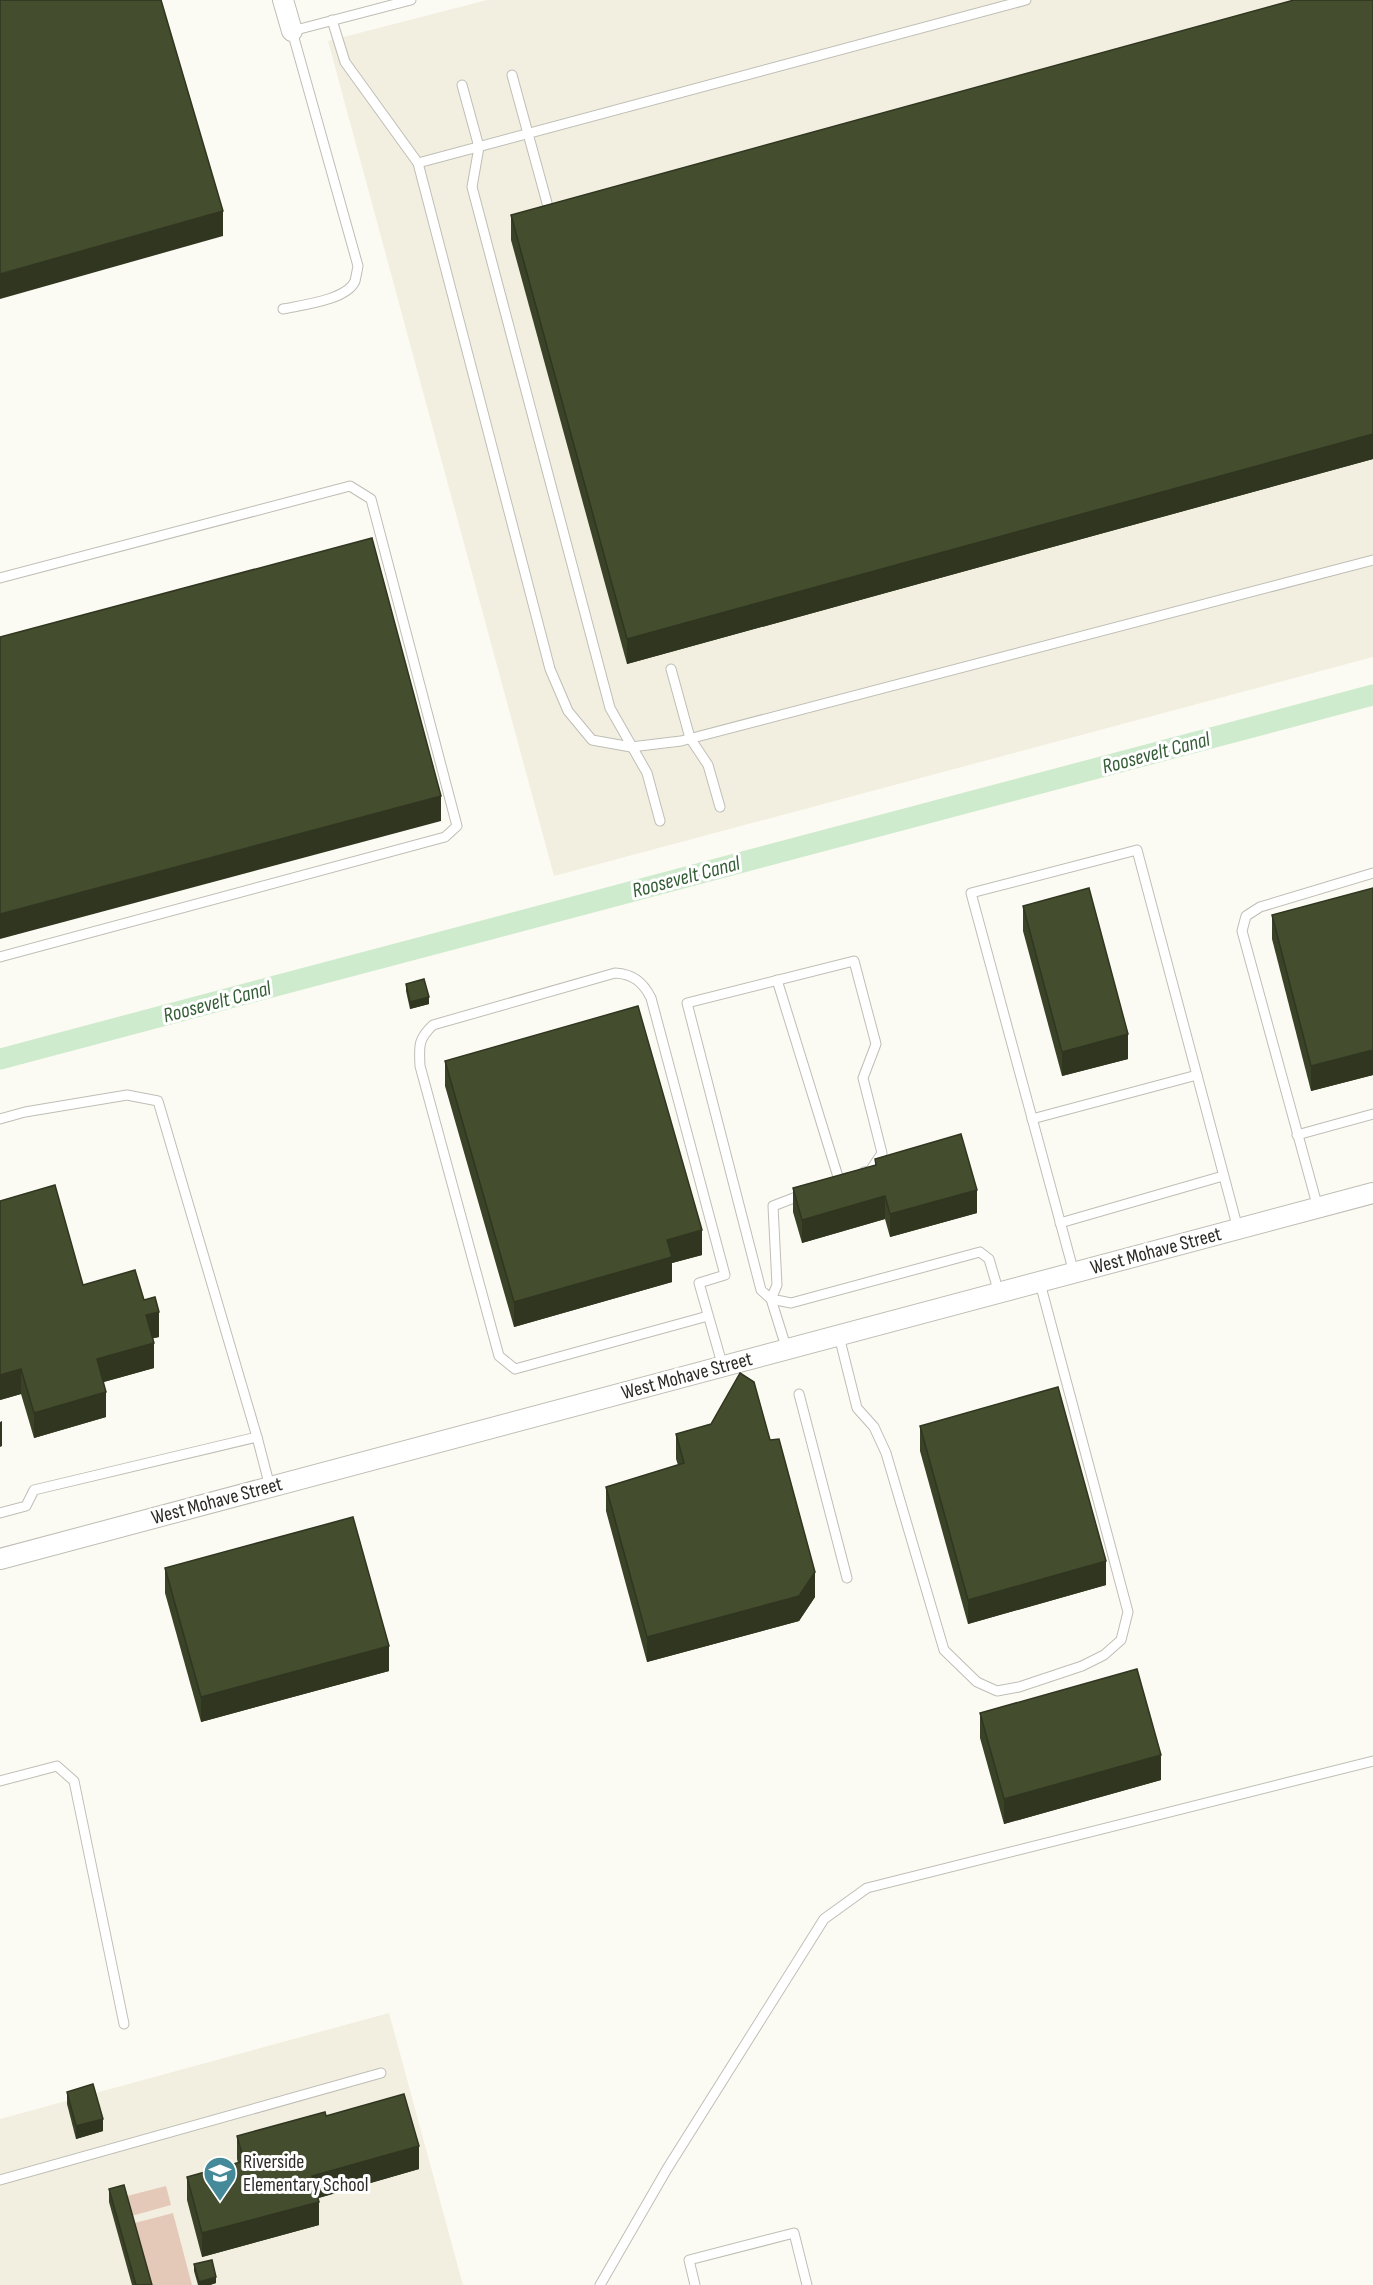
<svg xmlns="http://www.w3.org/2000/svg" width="1373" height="2285" font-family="'Sofia Sans Condensed',sans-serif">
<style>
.built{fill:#f2efe0}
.green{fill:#e4c9b8}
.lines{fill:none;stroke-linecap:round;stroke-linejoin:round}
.canal{stroke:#cfebce;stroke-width:21}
.lane-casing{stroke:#bfbeb6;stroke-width:11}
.street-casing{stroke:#bfbeb6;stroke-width:22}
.lane{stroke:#fff;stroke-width:9}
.street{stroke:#fff;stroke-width:20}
.wall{fill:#3a4228}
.shaded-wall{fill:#303620}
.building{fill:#444d2e;stroke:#303620;stroke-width:1.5}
.labels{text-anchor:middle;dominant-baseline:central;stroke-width:6;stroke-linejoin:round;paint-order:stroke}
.street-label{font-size:20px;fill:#2c2b28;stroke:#fff}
.poi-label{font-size:20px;fill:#2c2b28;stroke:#fff;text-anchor:start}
.water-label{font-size:21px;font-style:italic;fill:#345d35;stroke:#fff}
</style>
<rect width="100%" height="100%" fill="#fcfbf3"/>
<g class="built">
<path d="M487 0H1373V657L554 876 328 41Z"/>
<path d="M389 2013 463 2285H0V2119Z"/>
</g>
<g class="green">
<path d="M166 2186 171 2205 128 2217 123 2197Z"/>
<path d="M173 2213 192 2285H148L131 2224Z"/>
</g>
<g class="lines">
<path class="canal" d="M0 1059 1373 695"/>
<g class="lane-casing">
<g id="lane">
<path d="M332 20 345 62 418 163 550 669 568 711 592 740 631 747 681 741 1373 560"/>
<path d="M512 75 547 203"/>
<path d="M462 85 479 147 472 187 610 708 647 773 660 821"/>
<path d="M418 163 1026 0"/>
<path d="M283 309C302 305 347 300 355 281 356 277 357 271 358 266L292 31 411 0"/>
<path d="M0 578 350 486 371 499 457 826 445 837 0 957"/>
<path d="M671 669 690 738 708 765 720 807"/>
<path d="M777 980 839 1180 846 1178"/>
<path d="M0 1119 25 1112 127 1095 158 1101 257 1437"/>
<path d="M1032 1119 1197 1075"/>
<path d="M1297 1135 1373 1114"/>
<path d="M864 1172 870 1171 882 1153 863 1078 876 1044 854 961 687 1003 761 1290 771 1299 791 1303 980 1252 989 1259 999 1293"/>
<path d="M1318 1208 1242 931 1246 916 1260 907 1373 873"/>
<path d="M1060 1223 1223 1176"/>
<path d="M1074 1273 971 893 1137 850 1238 1229"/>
<path d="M708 1316 515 1369 499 1356 420 1066C419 1046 418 1039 433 1025L615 973C633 974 643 982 651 998L725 1275 699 1283 723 1367"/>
<path d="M839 1336 857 1408 874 1427 886 1453 944 1650 977 1682 997 1691 1019 1687 1082 1666 1104 1655 1121 1640 1128 1612 1040 1283"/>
<path d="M787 1350 771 1299 777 1285 773 1206 804 1194"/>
<path d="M799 1394 847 1578"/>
<path d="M0 1513 26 1506 34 1490 257 1437 270 1487"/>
<path d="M0 1781 57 1766 74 1781 124 2024"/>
<path d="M0 2180 381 2073"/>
<path d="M600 2285 667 2169 824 1919 867 1888 1373 1761"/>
<path d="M695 2285 689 2260 794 2233 807 2285"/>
</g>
</g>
<g class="street-casing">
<g id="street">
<path d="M283 0 292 31"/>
<path d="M0 1559 1373 1193"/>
</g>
</g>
<use href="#lane" class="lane"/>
<use href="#street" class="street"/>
</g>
<g class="wall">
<path d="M1373 0V459L627 664 511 240V215Z"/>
<path d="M1373 888V1075L1311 1091 1272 939V915Z"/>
<path d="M1023 906 1128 1059 1062 1076 1023 931Z"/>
<path d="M406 984 429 1004 410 1009 406 991Z"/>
<path d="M445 1061 702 1255 672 1263V1282L514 1327 445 1086Z"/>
<path d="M875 1159 977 1213 890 1237 885 1219 802 1243 793 1212V1188L875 1165Z"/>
<path d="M83 1285 144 1300 159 1337 153 1338 154 1368 103 1382 106 1417 34 1438 21 1394 0 1400Z"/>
<path d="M920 1426 1106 1585 968 1624 920 1451Z"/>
<path d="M676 1434 770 1440 815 1597 799 1621 647 1662 606 1511V1487L678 1465 676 1459Z"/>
<path d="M165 1568 389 1671 201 1722 165 1593Z"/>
<path d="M980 1713 1161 1780 1004 1824 980 1738Z"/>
<path d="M67 2092 103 2131 76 2139 67 2104Z"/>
<path d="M326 2116 419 2169 318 2198 319 2225 202 2257 187 2200V2177L238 2163 237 2159V2136Z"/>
<path d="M109 2189 152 2285H132L109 2202Z"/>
<path d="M194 2264 216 2283 210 2285H198L194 2271Z"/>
</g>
<g class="shaded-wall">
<path d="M223 211V236L0 299V274Z"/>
<path d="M1373 434V459L627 664V639Z"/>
<path d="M441 796V821L0 939V914Z"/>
<path d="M429 997V1004L410 1009V1002Z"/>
<path d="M1128 1034V1059L1062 1076V1052Z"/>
<path d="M1373 1050V1075L1311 1091V1066Z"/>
<path d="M977 1190V1213L890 1237V1214Z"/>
<path d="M885 1196V1219L802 1243V1220Z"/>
<path d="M702 1230V1255L672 1263V1282L514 1327V1302L667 1240Z"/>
<path d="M159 1312V1337L146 1340V1315Z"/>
<path d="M154 1343V1368L97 1384V1359Z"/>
<path d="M21 1369V1394L0 1400V1375Z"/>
<path d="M106 1392V1417L34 1438V1413Z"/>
<path d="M2 1421V1446L0 1447V1422Z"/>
<path d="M1106 1561V1585L968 1624V1600Z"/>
<path d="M815 1572V1597L799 1621 647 1662V1637Z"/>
<path d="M389 1646V1671L201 1722V1697Z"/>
<path d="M1161 1755V1780L1004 1824V1799Z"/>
<path d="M103 2119V2131L76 2139V2126Z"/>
<path d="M419 2146V2169L312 2200V2176Z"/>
<path d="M319 2202V2225L202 2257V2233Z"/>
<path d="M216 2277V2283L210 2285H199V2282Z"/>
</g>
<g class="building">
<path d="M0 0H161L223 211 0 274Z"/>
<path d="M1294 0H1373V434L627 639 511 215Z"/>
<path d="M372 538 441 796 0 914V637Z"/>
<path d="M1089 888 1128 1034 1062 1052 1023 906Z"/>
<path d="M1373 888V1050L1311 1066 1272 915Z"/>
<path d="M424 979 429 997 410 1002 406 984Z"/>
<path d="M638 1006 702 1230 667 1240 672 1257 514 1302 445 1061Z"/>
<path d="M961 1134 977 1190 890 1214 885 1196 802 1220 793 1188 876 1165 875 1159Z"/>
<path d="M55 1185 83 1285 135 1270 144 1300 155 1297 159 1312 146 1315 154 1343 97 1359 106 1392 34 1413 21 1369 0 1375V1201Z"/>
<path d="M740 1373 754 1382 770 1440 779 1439 815 1572 799 1596 647 1637 606 1487 684 1463 676 1434 711 1424Z"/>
<path d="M1058 1387 1106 1561 968 1600 920 1426Z"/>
<path d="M353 1517 389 1646 201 1697 165 1568Z"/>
<path d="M1137 1669 1161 1755 1004 1799 980 1713Z"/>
<path d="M93 2084 103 2119 76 2126 67 2092Z"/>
<path d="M404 2094 419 2146 312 2176 319 2202 202 2233 187 2177 244 2161 237 2136 325 2112 326 2116Z"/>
<path d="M124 2185 152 2285H136L109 2189Z"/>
<path d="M212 2260 216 2277 199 2282 194 2264Z"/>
</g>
<defs>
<g id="school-pin" transform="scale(1.725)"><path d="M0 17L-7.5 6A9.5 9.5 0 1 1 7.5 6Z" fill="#458a98" stroke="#fff"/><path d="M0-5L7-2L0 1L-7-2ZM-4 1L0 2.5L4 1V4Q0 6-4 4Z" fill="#fff"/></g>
</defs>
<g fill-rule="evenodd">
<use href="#school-pin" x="220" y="2173"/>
</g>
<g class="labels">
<g class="street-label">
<text transform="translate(1156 1251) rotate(-15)">West Mohave Street</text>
<text transform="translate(687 1376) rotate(-15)">West Mohave Street</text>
<text transform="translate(217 1501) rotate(-15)">West Mohave Street</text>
</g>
<g class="poi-label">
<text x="243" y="2162">Riverside<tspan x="243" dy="23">Elementary School</tspan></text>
</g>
<g class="water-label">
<text transform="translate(1156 753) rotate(-15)">Roosevelt Canal</text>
<text transform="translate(686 877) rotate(-15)">Roosevelt Canal</text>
<text transform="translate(217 1002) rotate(-15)">Roosevelt Canal</text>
</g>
</g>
</svg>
